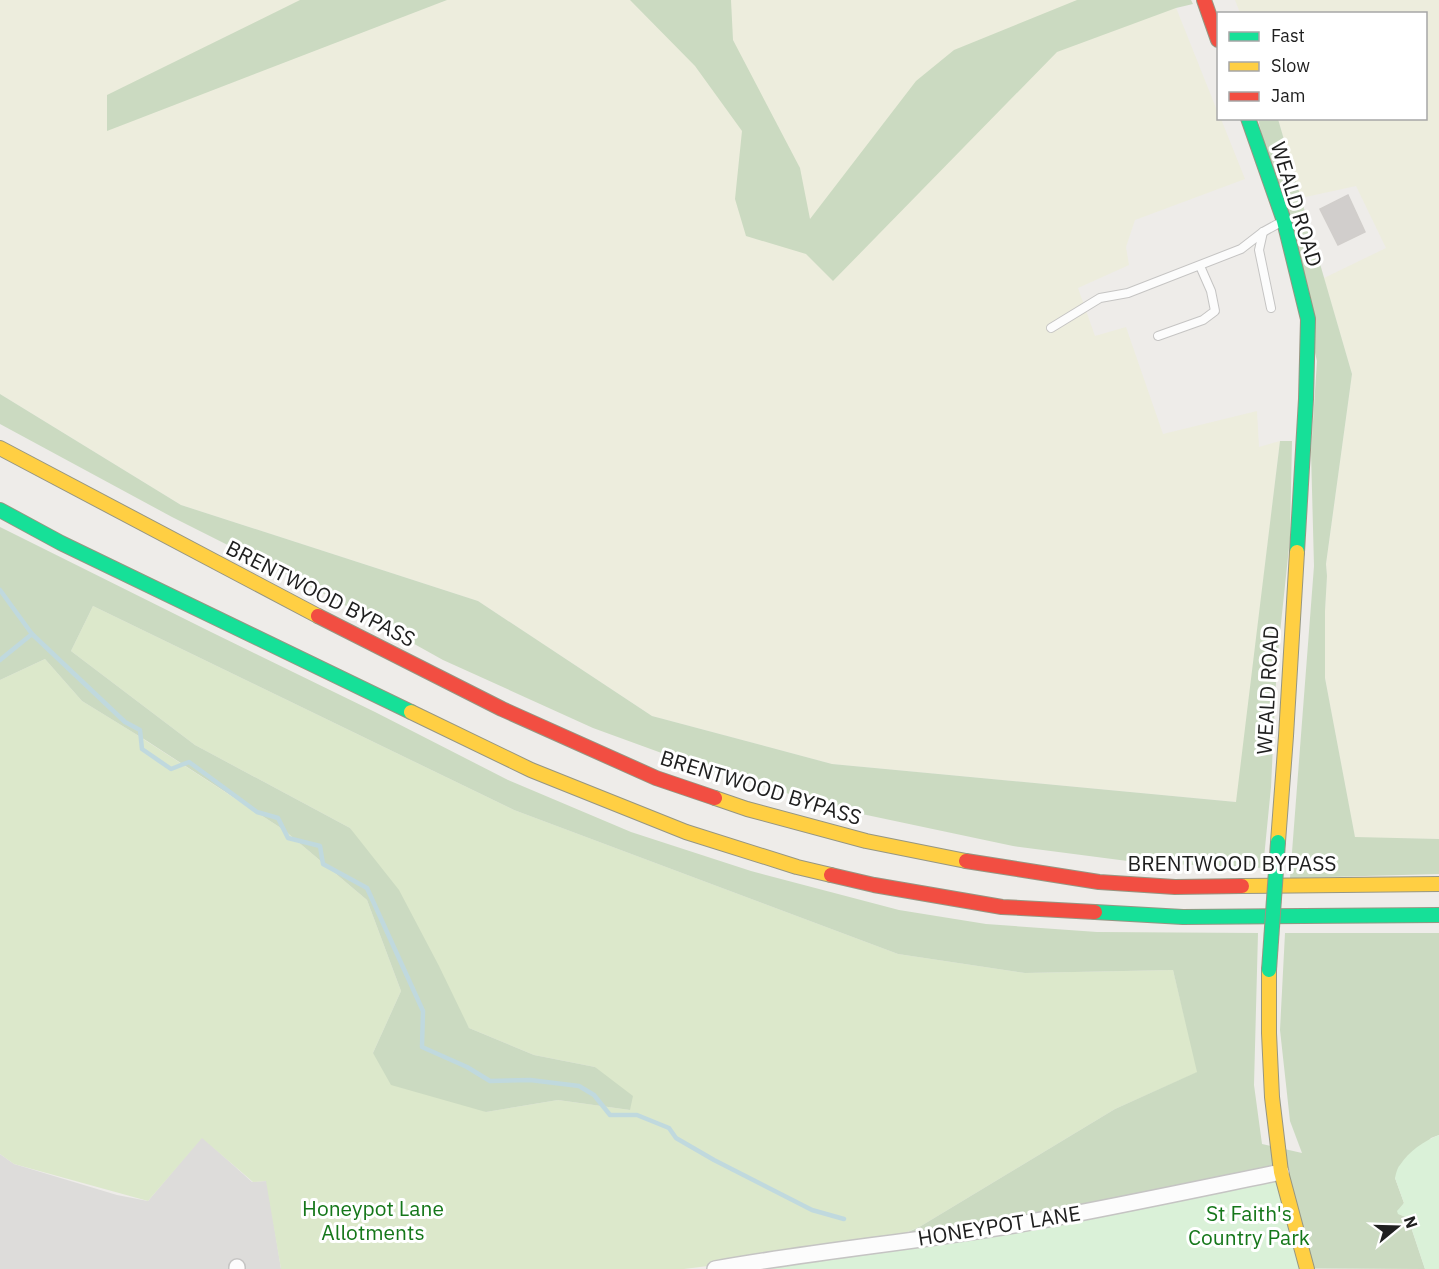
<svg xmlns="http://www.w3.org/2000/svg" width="1439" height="1269" font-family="'IBM Plex Sans',sans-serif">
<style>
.residential{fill:#dddcda}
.farmland{fill:#ededdd}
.grass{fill:#dce8cb}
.forest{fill:#cbdac1}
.park{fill:#daf1d8}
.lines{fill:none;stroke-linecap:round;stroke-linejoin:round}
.stream{stroke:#c0d9de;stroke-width:4.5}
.building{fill:#d1cecc;stroke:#d1cecb;stroke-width:1.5}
.lane-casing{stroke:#c5c4c3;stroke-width:10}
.street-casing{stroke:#c5c4c3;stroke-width:18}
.fast-casing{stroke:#969682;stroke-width:16}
.slow-casing{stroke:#969682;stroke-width:16}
.jam-casing{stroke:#969682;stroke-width:16}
.lane{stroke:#fcfcfc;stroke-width:8}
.street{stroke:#fcfcfc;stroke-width:15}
.fast{stroke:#16e098;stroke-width:14}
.slow{stroke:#ffcf43;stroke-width:14}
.jam{stroke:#f24e42;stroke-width:14}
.fast-bridge-casing{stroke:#969682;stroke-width:16;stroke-linecap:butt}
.fast-bridge{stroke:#16e098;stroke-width:14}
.labels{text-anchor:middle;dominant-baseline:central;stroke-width:6;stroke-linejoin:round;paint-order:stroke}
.street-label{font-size:21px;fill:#202020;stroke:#fff}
.park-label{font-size:21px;fill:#15771a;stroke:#fff}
</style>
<rect width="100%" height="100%" fill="#eeece9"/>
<path class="residential" d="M202 1137 252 1182 267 1181 281 1269H0V1154L14 1164 117 1195 148 1201Z"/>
<g class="farmland">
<path d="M0 0H1173L1218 113V118L1221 119 1245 179 1135 220 1126 247 1129 265 1078 288 1095 336 1126 327 1163 434 1257 411 1259 447 1280 441 1237 802 832 764 652 716 478 601 181 505 0 394Z"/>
<path d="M1235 0H1439V839L1355 838 1325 678V611L1327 576 1326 564 1352 374 1324 278 1386 248 1356 186 1301 198 1278 119 1426 118V14L1240 13Z"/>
</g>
<path class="grass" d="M93 606 514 810 898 954 1025 973 1173 970 1198 1072 1115 1109 921 1226 878 1245 684 1269H281L266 1181 253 1182 202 1138 148 1201 14 1164 0 1154V680L45 659 82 701 134 733 284 830 367 900 401 991 373 1053 486 1112 558 1100 630 1110 595 1067 534 1055 469 1028 350 828 195 745 71 651Z"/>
<g class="forest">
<path d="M300 0H447L107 131V95Z"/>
<path d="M630 0H731L733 40 800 168 810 219 916 81 954 50 1077 0H1191L1193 4 1176 8 1057 52 833 281 806 254 746 236 735 199 742 131 695 66Z"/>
<path d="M1258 119H1278L1352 374 1326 564 1327 576 1325 611V678L1355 837 1439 839V874L1290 878 1314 566 1311 452 1317 361Z"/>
<path d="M0 394 181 505 478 601 652 716 832 764 1236 802 1280 441H1292L1290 538 1277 661 1271 787 1263 868 1143 863 1013 846 843 810 700 767 593 728 443 660 321 592 172 517 0 424Z"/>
<path d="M0 527 211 632 375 712 508 780 631 832 751 871 899 910 986 924 1097 932 1258 933 1254 1085 1262 1144 1302 1153 1290 1121 1280 1030 1285 933H1439V1135L1431 1138 1395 1178 1404 1203 1398 1212 1399 1214 1408 1218 1425 1269 838 1266 921 1226 1115 1109 1197 1072 1173 970 1025 973 898 954 514 810 93 606 71 651 195 745 350 828 399 890 439 966 469 1028 534 1055 595 1067 633 1096 630 1110 558 1100 486 1112 391 1085 373 1053 401 991 367 900 284 830 147 741 82 701 45 659 0 680Z"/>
</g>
<g class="park">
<path d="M1439 1135V1269H1425L1408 1218 1398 1214 1397 1211 1404 1203 1395 1178C1396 1174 1397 1168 1400 1165 1409 1151 1424 1141 1439 1135Z"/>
<path d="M1281 1172 1307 1269H743L793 1260 1028 1231Z"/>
</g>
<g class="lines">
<g class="stream">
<path d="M0 590 32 634 125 722 140 730 142 749 171 769 189 762 257 812 278 818 288 838 320 846 323 864 367 888 423 1011 422 1047 467 1067 490 1081 530 1080 579 1086 594 1095 610 1115H637L669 1128 676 1138 714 1160 812 1210 844 1219"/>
<path d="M0 660 32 634"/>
</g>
</g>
<path class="building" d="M1348 195 1365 232 1338 245 1320 209Z"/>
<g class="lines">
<g class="lane-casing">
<g id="lane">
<path d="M1263 232 1259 250 1271 308"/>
<path d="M1051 328 1100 298 1128 293 1241 249 1263 232 1283 221"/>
<path d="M1158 336 1203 320 1215 311 1211 291 1200 266"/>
</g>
</g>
<g class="street-casing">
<g id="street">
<path d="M237 1267V1269"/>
<path d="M715 1269C820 1250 926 1241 1031 1222 1114 1207 1198 1189 1281 1172"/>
</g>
</g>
<g class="fast-casing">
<g id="fast">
<path d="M1248 118 1284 221 1308 319 1306 399 1297 552"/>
<path d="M0 510 61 543 411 712"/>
<path d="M1095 912 1183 917 1439 915"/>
</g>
</g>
<g class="slow-casing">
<g id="slow">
<path d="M0 448 318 616"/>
<path d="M411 712 531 770 686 832 797 867 831 875"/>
<path d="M715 798 747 809 866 841 966 861"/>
<path d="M1278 842 1286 736 1297 552"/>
<path d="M1242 886 1439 884"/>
<path d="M1269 970V1033L1272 1097 1281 1172 1307 1269"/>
</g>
</g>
<g class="jam-casing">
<g id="jam">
<path d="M1204 0 1218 40"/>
<path d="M318 616 502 709 656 778 715 798"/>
<path d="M966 861 1099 882 1175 887 1242 886"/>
<path d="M831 875 874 885 1002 907 1095 912"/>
</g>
</g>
<use href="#lane" class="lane"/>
<use href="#street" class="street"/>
<use href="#fast" class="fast"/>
<use href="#slow" class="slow"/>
<use href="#jam" class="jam"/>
<g class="fast-bridge-casing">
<path id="fast-bridge" d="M1269 970 1278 842"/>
</g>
<use href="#fast-bridge" class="fast-bridge"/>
</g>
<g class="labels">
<g class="street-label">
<text transform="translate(1297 204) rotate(73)">WEALD ROAD</text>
<text transform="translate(321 593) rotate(27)">BRENTWOOD BYPASS</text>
<text transform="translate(1267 690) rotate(-87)">WEALD ROAD</text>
<text transform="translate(761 787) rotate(17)">BRENTWOOD BYPASS</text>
<text x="1232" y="863">BRENTWOOD BYPASS</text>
<text transform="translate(999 1225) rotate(-9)">HONEYPOT LANE</text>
</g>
<g class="park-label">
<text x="373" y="1208">Honeypot Lane<tspan x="373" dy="24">Allotments</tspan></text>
<text x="1249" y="1213">St Faith's<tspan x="1249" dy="24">Country Park</tspan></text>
</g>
</g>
<rect x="1217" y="12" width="210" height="108" fill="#ffffff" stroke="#a6a6a6" stroke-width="1.5"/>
<rect x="1229" y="32" width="30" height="9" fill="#16e098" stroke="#a6a6a6" stroke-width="1.5"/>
<text x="1271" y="42" font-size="18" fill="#202020">Fast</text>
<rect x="1229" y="62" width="30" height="9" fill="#ffcf43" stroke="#a6a6a6" stroke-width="1.5"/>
<text x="1271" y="72" font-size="18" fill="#202020">Slow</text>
<rect x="1229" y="92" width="30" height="9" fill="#f24e42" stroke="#a6a6a6" stroke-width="1.5"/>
<text x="1271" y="102" font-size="18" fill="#202020">Jam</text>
<g transform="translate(1397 1227) rotate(71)" stroke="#ffffff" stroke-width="4.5" paint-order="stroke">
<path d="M0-4.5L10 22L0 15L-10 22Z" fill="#202020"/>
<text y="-9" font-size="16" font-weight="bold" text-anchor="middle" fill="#202020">N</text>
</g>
</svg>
